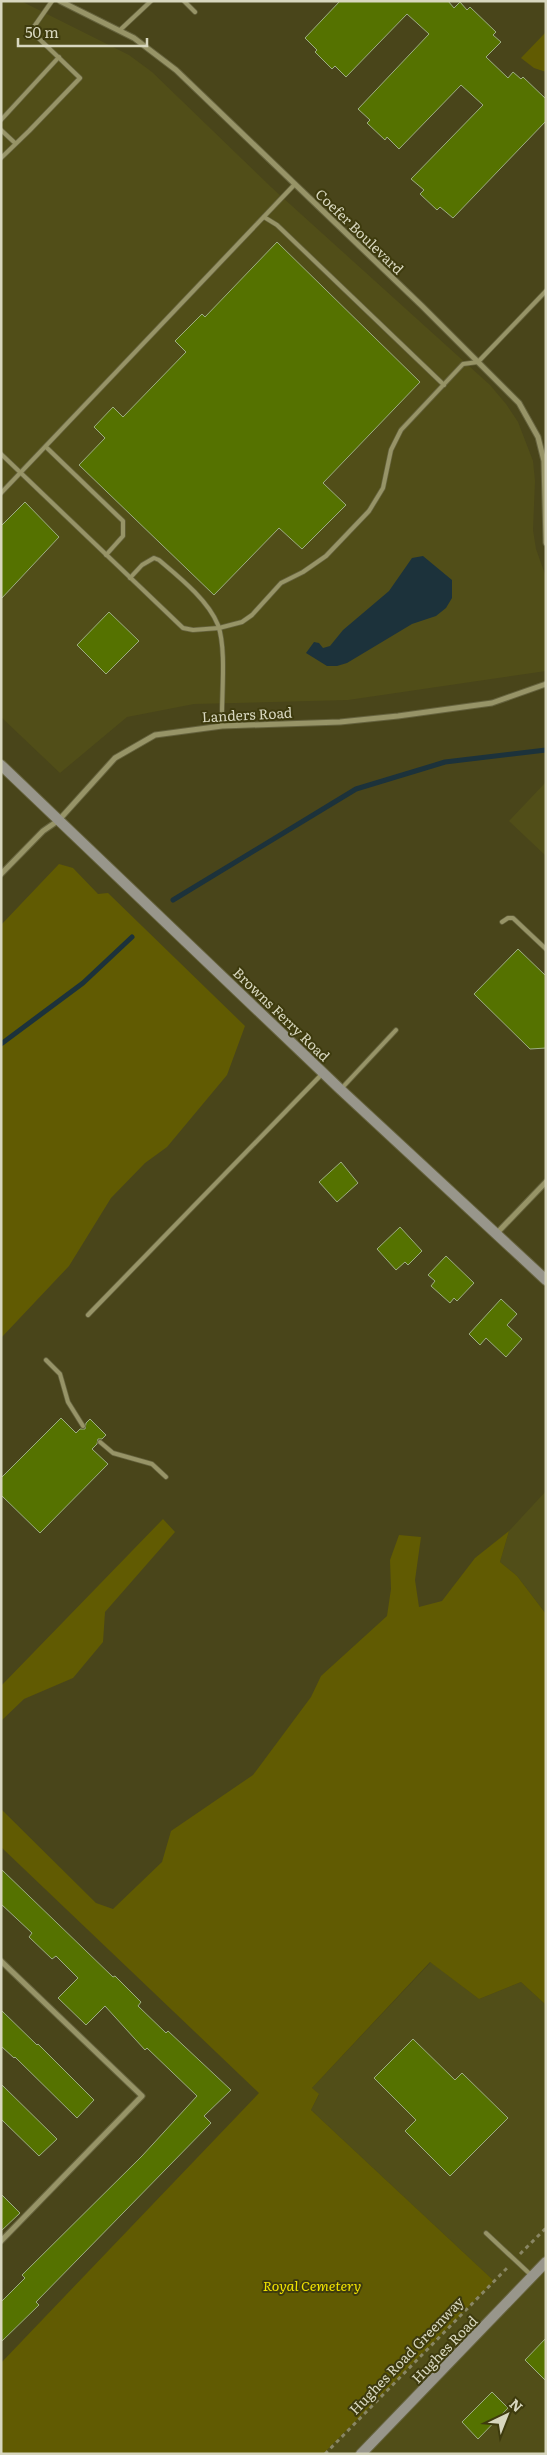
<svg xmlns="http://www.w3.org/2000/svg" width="547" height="2455" font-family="Literata,serif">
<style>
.built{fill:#514e18}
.green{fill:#615b02}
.water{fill:#1c323b}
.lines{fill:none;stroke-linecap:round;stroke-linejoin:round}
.stream{stroke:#1c323b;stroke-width:5}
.building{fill:#557200;stroke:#9dae83}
.service-casing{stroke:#65623d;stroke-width:5.5}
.minor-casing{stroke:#65623d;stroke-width:7}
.secondary-casing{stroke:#65623d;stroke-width:12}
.path{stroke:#898664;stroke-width:3;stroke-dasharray:4 4;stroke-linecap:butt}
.service{stroke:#979467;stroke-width:4}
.minor{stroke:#979467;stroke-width:5}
.secondary{stroke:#98968b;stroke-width:10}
.labels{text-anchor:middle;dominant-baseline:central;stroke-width:4;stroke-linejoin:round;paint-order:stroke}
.street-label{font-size:14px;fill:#d8d7bf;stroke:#3e3b0e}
.park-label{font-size:14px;font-style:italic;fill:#f1e300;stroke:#3e3b0e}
</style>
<rect width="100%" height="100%" fill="#49451a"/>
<g class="built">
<path d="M1 1H21L129 55 152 72 271 187 490 385 506 404 518 422 533 461 535 481 533 530 536 549 546 577V671L348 700 194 704 127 717 60 773 1 717Z"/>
<path d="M546 782V856L509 821Z"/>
<path d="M546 1491V1614L517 1576 500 1562 509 1531Z"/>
<path d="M431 1962 479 1999 521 1982 546 2005V2454H323L494 2281 311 2110 319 2095 312 2088Z"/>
</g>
<g class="green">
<path d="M546 32V72L534 68 521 58Z"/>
<path d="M59 864 73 868 98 894 108 893 245 1026 227 1075 167 1147 145 1163 111 1198 69 1266 1 1338V925Z"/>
<path d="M163 1519 175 1532 105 1612 103 1642 73 1678 24 1699 1 1721V1686Z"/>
<path d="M509 1531 500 1562 517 1576 546 1614V2005L521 1982 479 1999 430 1962 312 2088 319 2094 311 2110 494 2281 323 2454H1V2363L259 2093 1 1847V1809L96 1903 113 1909 162 1862 171 1831 253 1775 311 1697 321 1676 387 1616 391 1589 390 1560 399 1535 421 1537 415 1580 419 1607 442 1601 475 1558Z"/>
</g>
<path class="water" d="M423 556 452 580V598L446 608 436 616 412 624 347 663 337 666H327L306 653 314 642 319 643 323 648 330 646 343 630 389 591 412 558Z"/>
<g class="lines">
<g class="stream">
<path d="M173 900 356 789 445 762 546 750"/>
<path d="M1 1044 83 983 132 937"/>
</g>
</g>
<g class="building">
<path d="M340 1H448L454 8 460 2 467 10 470 7 496 32 493 35 501 42 486 57 508 78 513 72 521 79 523 77 546 99V121L453 218 440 207 437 210 420 194 424 190 411 179 483 105 461 85 399 149 387 137 385 140 367 123 370 120 358 109 429 34 407 14 346 77 335 66 332 69 315 52 317 50 305 38Z"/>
<path d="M277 242 420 382 323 483 346 505 302 549 279 528 214 595 79 465 105 438 94 427 113 407 123 417 186 352 175 341 202 314 205 317Z"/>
<path d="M25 502 59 537 1 599V526Z"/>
<path d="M109 612 139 641 106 674 77 645Z"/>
<path d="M518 949 546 976V1048L530 1049 474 994Z"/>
<path d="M341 1162 358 1183 337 1202 319 1182Z"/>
<path d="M400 1227 422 1251 408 1265 405 1262 396 1270 377 1249Z"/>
<path d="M446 1256 474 1283 457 1301 454 1298 450 1303 431 1286 435 1281 428 1275Z"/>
<path d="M501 1299 517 1314 507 1325 522 1339 506 1357 486 1338 480 1345 469 1334Z"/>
<path d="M61 1418 76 1433 80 1429H85L86 1423 90 1419 106 1435 102 1439H98L97 1444 92 1449 108 1464 40 1533 1 1495V1478Z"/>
<path d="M1 1869 113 1977 115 1976 141 2002 138 2006 166 2033 168 2031 231 2090 204 2116 211 2123 36 2302 39 2305 1 2342V2302L25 2278 22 2275 142 2156 197 2096 147 2048 145 2050 105 2006 86 2025 58 1998 78 1978 56 1956 52 1959 29 1937 32 1933 1 1904Z"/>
<path d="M1 2010 37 2045 38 2044 94 2100 77 2118 15 2057 14 2058 1 2046Z"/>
<path d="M413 2039 455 2080 462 2073 508 2118 450 2176 405 2131 416 2120 374 2078Z"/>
<path d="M1 2084 57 2139 39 2156 1 2119Z"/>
<path d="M1 2194 20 2213 1 2231Z"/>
<path d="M546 2338V2381L525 2360Z"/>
<path d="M492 2392 508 2408 478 2439 462 2422Z"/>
</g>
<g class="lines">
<g class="service-casing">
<g id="service">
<path d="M184 1 195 12"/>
<path d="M120 30 151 1"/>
<path d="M1 120 59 57"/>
<path d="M1 130 15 143"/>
<path d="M1 158 29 131 80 78 31 31 52 1"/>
<path d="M264 217 277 225 444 385"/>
<path d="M46 447 123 521V536L106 555"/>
<path d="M1 454 183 628 193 630 219 628 242 622 252 615 281 583 303 572 326 556 369 511 383 488 391 450 401 430 463 364 478 362 546 291"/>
<path d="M1 493 295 184"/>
<path d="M130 578 142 565 154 558 159 560C179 577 208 600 218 625 227 650 221 698 222 726"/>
<path d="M502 922 508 918H513L546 949"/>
<path d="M341 1089 396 1030"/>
<path d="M88 1315 322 1074"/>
<path d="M46 1360 60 1374 68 1402 83 1426"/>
<path d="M100 1442 113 1453 152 1464 166 1477"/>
<path d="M486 2233 531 2275"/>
</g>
</g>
<g class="minor-casing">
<g id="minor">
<path d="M60 1 134 38 176 70 422 306 519 403 538 437 544 461 546 543"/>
<path d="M1 874 43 831 59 820 115 758 155 735 222 726 340 722 398 716 492 703 546 684"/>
<path d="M496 1234 546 1182"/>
<path d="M1 1961 142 2096 1 2241"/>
</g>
</g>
<g class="secondary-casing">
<g id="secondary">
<path d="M1 765 340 1089 546 1280"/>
<path d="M361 2454 546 2262"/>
</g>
</g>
<g class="path">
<path d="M520 2254 546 2228"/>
<path d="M325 2454 509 2266"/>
</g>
<use href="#service" class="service"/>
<use href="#minor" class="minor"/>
<use href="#secondary" class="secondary"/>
</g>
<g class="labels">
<g class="street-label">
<text transform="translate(360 231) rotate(44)">Coefer Boulevard</text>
<text transform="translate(247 714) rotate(-3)">Landers Road</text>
<text transform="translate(282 1014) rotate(44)">Browns Ferry Road</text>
<text transform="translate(444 2349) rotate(-46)">Hughes Road</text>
<text transform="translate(406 2355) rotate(-46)">Hughes Road Greenway</text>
</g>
<g class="park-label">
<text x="312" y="2285">Royal Cemetery</text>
</g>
</g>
<rect width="547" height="2455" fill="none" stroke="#d8d7bf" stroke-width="5"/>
<g transform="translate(507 2415) rotate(43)" stroke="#3e3b0e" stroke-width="4" paint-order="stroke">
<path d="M0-4L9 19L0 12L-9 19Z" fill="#d8d7bf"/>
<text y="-8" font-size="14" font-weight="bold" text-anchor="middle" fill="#d8d7bf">N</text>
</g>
<path d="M18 38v8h129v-8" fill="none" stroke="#d8d7bf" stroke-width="2.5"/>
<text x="25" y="38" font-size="15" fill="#d8d7bf" stroke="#3e3b0e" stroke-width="4" paint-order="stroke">50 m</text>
</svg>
